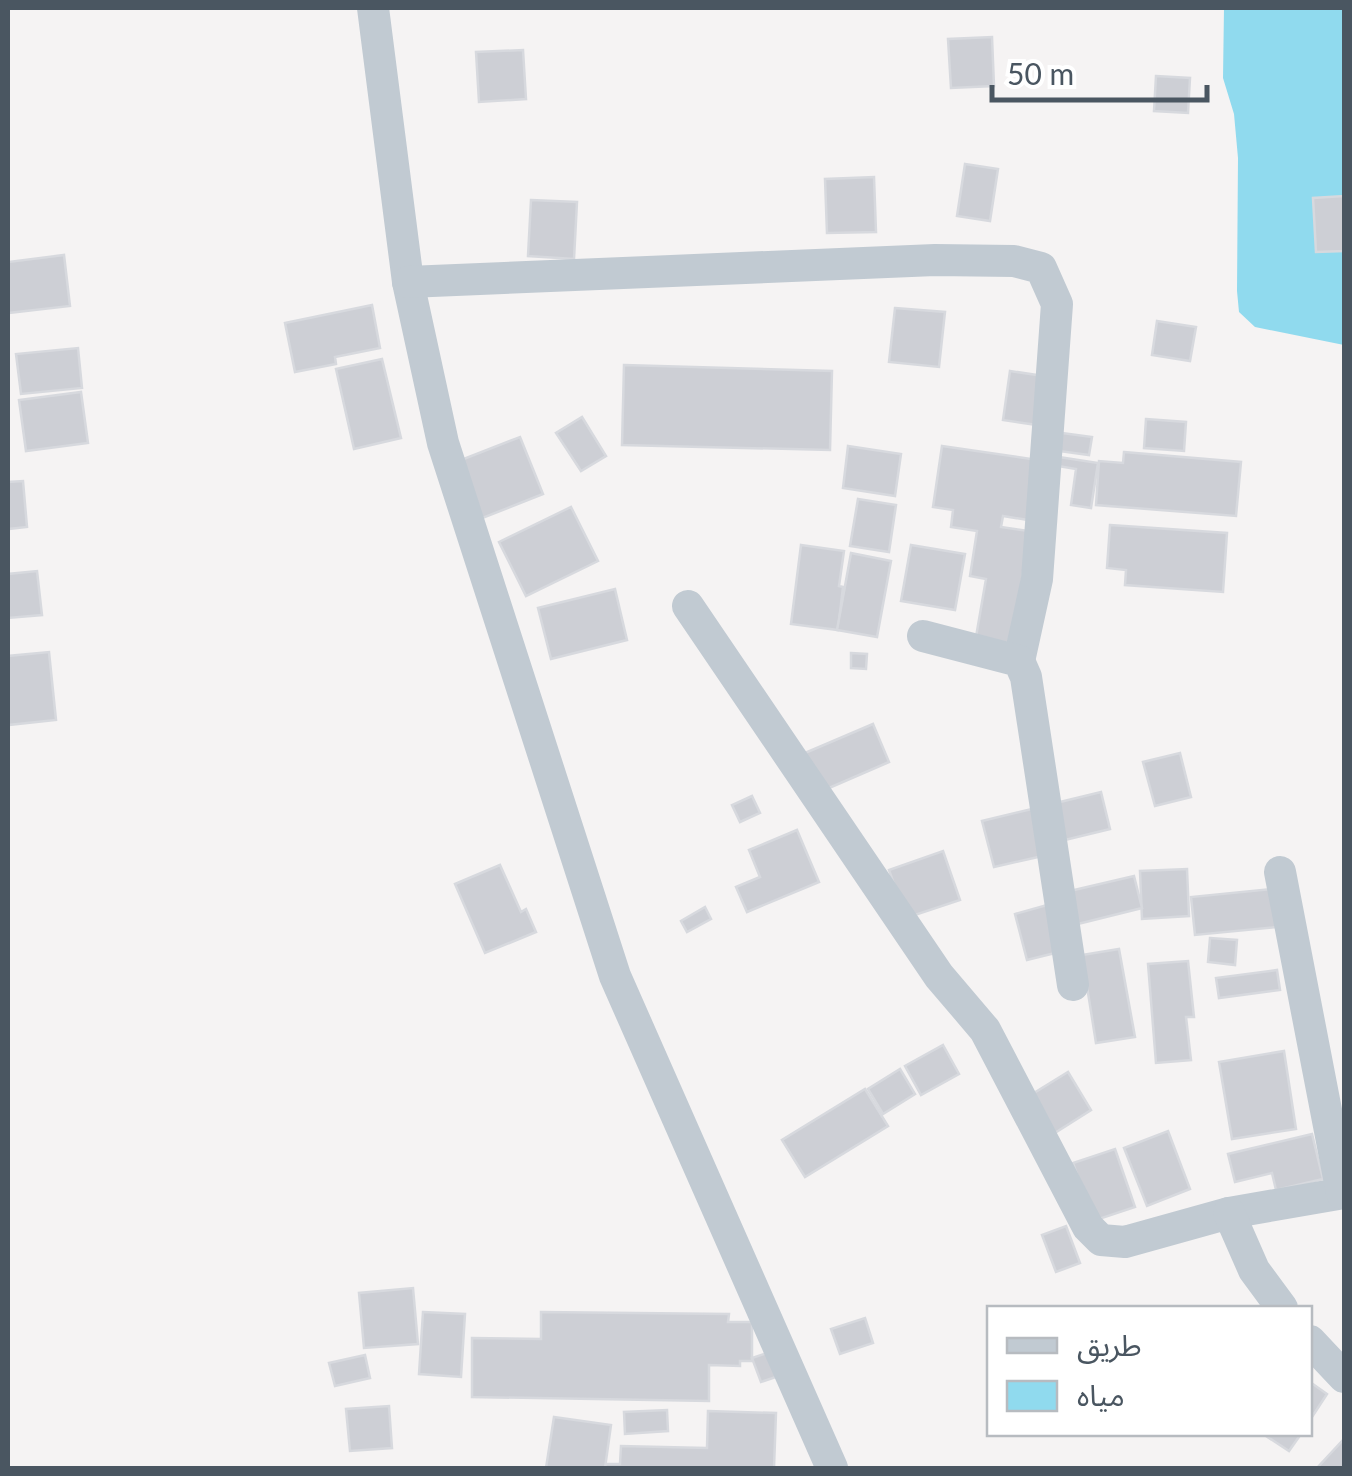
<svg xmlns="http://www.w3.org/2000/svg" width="1352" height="1476" font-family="Lato,'Noto Sans Arabic',sans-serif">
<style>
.water{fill:#90daee}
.building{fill:#cdcfd5;stroke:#d7d9de;stroke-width:2.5}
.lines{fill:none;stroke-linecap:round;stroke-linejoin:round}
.street{stroke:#c1cad2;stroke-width:32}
</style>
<rect width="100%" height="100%" fill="#f5f3f3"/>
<path class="water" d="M1224 8H1344V345L1255 327 1239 312 1237 291 1238 158 1234 114 1223 78Z"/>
<g class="building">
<path d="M992 37 994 86 951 88 948 39Z"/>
<path d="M523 50 526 99 479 102 476 52Z"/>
<path d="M1156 76 1190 78 1188 113 1154 111Z"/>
<path d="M965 164 998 169 990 221 957 216Z"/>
<path d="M874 177 876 232 827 233 825 179Z"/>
<path d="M1344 196V251L1316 252 1313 198Z"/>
<path d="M531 200 577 202 574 259 528 256Z"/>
<path d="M64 255 70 306 8 313V262Z"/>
<path d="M372 305 380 348 335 357 336 364 295 372 285 323Z"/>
<path d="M895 308 945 312 939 367 889 362Z"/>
<path d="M1157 321 1196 327 1190 361 1152 355Z"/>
<path d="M78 348 82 388 21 394 16 354Z"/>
<path d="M382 359 401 438 354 449 336 369Z"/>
<path d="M624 365 832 371 830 450 622 445Z"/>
<path d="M1010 371 1044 376 1037 425 1003 420Z"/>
<path d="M81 392 88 443 26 451 19 400Z"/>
<path d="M582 417 606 456 581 471 556 433Z"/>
<path d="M1146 419 1186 422 1184 451 1144 448Z"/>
<path d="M1062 433 1092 437 1089 455 1059 451Z"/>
<path d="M520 437 543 494 480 519 456 462Z"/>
<path d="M848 446 901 454 895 496 843 488Z"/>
<path d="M942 446 1038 460 1028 520 1003 516 1001 527 1029 531 1013 644 976 637 986 579 970 576 977 531 951 527 953 510 933 507Z"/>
<path d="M1124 452 1241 462 1236 516 1096 505 1099 461 1123 463Z"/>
<path d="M1059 457 1098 463 1091 508 1071 505 1076 469 1058 466Z"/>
<path d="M23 481 27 527 8 529V482Z"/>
<path d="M858 499 896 505 889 552 850 546Z"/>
<path d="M571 507 598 561 526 596 499 542Z"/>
<path d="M1110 525 1227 533 1223 592 1125 585 1126 570 1107 568Z"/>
<path d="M801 545 844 551 839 586 843 587 838 630 791 624Z"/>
<path d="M911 545 965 554 955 610 901 601Z"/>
<path d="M851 553 891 561 877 637 837 630Z"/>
<path d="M37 571 42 615 8 618V574Z"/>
<path d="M615 589 627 640 551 659 538 608Z"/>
<path d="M49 652 56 720 8 725V656Z"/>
<path d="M851 653 867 654 866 669 851 668Z"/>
<path d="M873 724 889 762 822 791 805 753Z"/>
<path d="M1180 753 1191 797 1155 806 1143 762Z"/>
<path d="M1101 792 1110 829 1065 840 1056 803Z"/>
<path d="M752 796 760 813 740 822 732 805Z"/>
<path d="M1036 808 1047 855 994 867 982 821Z"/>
<path d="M797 830 819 882 747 912 736 887 760 877 749 850Z"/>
<path d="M943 851 960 900 906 918 889 870Z"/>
<path d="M500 865 521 912 526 909 536 932 485 953 455 884Z"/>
<path d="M1187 869 1189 916 1142 919 1140 871Z"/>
<path d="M1134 876 1142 908 1078 924 1070 891Z"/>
<path d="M1273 889 1277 927 1195 935 1191 897Z"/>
<path d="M1047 905 1059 952 1027 960 1015 914Z"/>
<path d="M705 907 711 919 687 932 681 921Z"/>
<path d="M1210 938 1237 940 1235 965 1208 962Z"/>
<path d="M1119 949 1135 1037 1096 1043 1082 955Z"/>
<path d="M1188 961 1194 1017H1186L1191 1060 1156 1063 1148 964Z"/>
<path d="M1277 970 1280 990 1219 998 1216 978Z"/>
<path d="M943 1045 959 1074 921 1095 905 1066Z"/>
<path d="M1284 1051 1296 1129 1232 1139 1219 1062Z"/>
<path d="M900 1069 915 1094 883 1114 868 1089Z"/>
<path d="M1068 1072 1091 1110 1050 1136 1026 1098Z"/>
<path d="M865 1089 888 1126 805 1177 782 1140Z"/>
<path d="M1168 1131 1190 1189 1147 1206 1124 1148Z"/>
<path d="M1312 1134 1323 1179 1276 1190 1272 1173 1235 1182 1228 1154Z"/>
<path d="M1115 1149 1135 1207 1093 1221 1073 1163Z"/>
<path d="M1066 1226 1080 1263 1056 1272 1042 1235Z"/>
<path d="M413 1288 418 1344 364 1348 359 1293Z"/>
<path d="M423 1312 465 1314 461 1377 419 1374Z"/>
<path d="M541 1312 729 1314 728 1322H752V1361H740V1366L709 1365V1401L472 1397V1338L541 1339Z"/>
<path d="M865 1318 873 1343 840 1354 831 1329Z"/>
<path d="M773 1351 782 1375 761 1382 752 1358Z"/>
<path d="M365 1355 370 1378 335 1386 329 1363Z"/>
<path d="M1310 1382 1327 1394 1310 1420Z"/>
<path d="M389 1406 392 1448 350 1451 346 1409Z"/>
<path d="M667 1410 668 1431 625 1434 624 1412Z"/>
<path d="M708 1411 776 1413 774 1468H605V1464H620L621 1446 707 1448Z"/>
<path d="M554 1417 611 1425 605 1468H546Z"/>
<path d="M1263 1434H1301L1289 1451Z"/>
<path d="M1344 1439V1468H1317Z"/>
</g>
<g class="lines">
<g class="street">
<path d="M373 8 408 282 443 443 615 976 832 1468"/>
<path d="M408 282 935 260 1014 261 1041 268 1057 304 1037 579 1019 661"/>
<path d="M688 606 939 976 985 1030 1088 1227 1101 1240 1125 1242 1229 1213 1344 1193"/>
<path d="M923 636 1019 661 1026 677 1073 985"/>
<path d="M1280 872 1342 1193"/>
<path d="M1229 1213 1254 1270 1282 1308"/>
<path d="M1310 1341 1344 1377"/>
</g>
</g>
<rect width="1352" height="1476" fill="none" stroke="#4a5661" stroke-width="20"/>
<rect x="987" y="1306" width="325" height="130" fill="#ffffff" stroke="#b7bbc0" stroke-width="2.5"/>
<rect x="1007" y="1338" width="50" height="15" fill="#c1cad2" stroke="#b7bbc0" stroke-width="2.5"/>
<text x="1077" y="1356" font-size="30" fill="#4a5661">طريق</text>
<rect x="1007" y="1381" width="50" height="30" fill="#90daee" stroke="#b7bbc0" stroke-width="2.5"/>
<text x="1077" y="1406" font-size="30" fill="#4a5661">مياه</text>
<path d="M992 85v15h215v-15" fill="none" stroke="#4a5661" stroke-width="5"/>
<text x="1007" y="85" font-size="30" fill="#4a5661" stroke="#ffffff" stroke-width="8" paint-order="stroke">50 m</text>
</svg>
